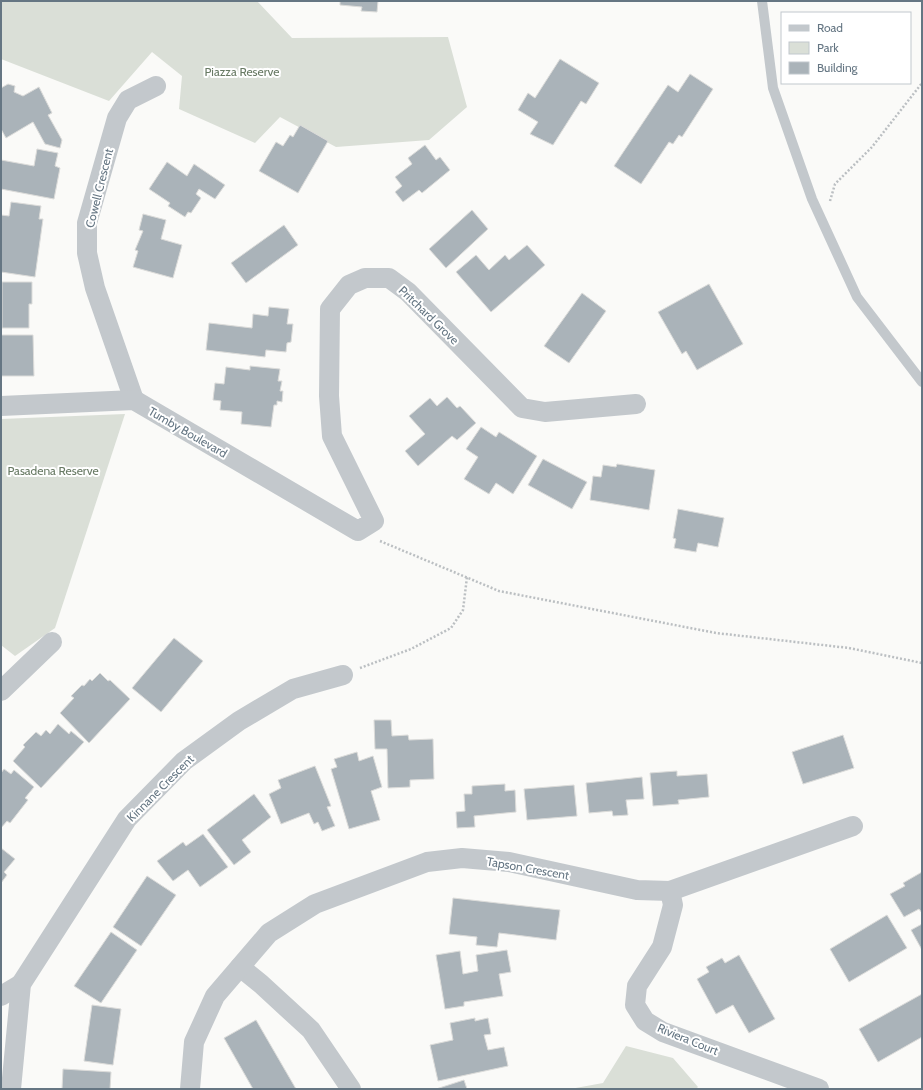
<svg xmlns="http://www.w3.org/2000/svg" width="923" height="1090" font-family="Cabin,sans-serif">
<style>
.green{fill:#dadfd7}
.building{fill:#aab3b9;stroke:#dcdcda}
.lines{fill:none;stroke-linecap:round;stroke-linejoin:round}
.path{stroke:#bbbfc2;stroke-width:2.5;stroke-dasharray:2 2;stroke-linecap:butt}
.service{stroke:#c3c8cc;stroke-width:10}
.minor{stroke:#c3c8cc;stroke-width:20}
.labels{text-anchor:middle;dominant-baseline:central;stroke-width:4;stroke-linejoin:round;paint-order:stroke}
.park-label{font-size:12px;fill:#687a64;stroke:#fff}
.street-label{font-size:12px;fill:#657683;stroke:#fff}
</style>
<rect width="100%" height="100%" fill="#fafaf8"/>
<g class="green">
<path d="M1 1H257L292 38 448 37 467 107 429 140 336 147 280 117 255 143 179 109 182 76 152 52 109 101 1 59Z"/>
<path d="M125 414 55 628 15 656 1 645V419Z"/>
<path d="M626 1046 673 1058 698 1087 696 1089H570L603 1083Z"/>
</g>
<g class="building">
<path d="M340 1H378L377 12 361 11 362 7 340 5Z"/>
<path d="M560 59 599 83 586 104 581 101 553 145 530 134 538 122 518 110 528 93 535 98Z"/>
<path d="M690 74 713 89 682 137 679 135 673 144 669 142 641 184 614 166 668 85 678 92Z"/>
<path d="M8 84 15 86 14 92 23 96 39 87 52 113 48 115 62 140 60 148 45 144 33 122 6 138 1 129V88Z"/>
<path d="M300 125 328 141 298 193 259 171 276 142 283 146 290 135 293 137Z"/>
<path d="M425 145 436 160 440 157 450 170 422 193 419 190 403 202 395 192 402 186 395 177 412 164 408 158Z"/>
<path d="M37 149 58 153 55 166 60 168 54 199 1 189V160L34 166Z"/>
<path d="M167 162 187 176 194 164 225 185 215 199 199 189 196 194 201 198 191 213 188 212 185 217 168 206 170 203 149 189Z"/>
<path d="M11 202 41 206 39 219H43L35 277 1 272V215L9 216Z"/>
<path d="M472 210 488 229 446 268 429 249Z"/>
<path d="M143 214 166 220 161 239 182 245 173 278 133 267 138 251 135 250 143 231 139 230Z"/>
<path d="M284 225 298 245 246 283 231 263Z"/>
<path d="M527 245 545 265 491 312 456 272 476 255 489 270 505 255 509 260Z"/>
<path d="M2 282H32V304H29V328H2Z"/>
<path d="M709 284 743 344 697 370 686 351 682 354 658 312Z"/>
<path d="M582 293 606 311 569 363 544 346Z"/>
<path d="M269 307 289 309 287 324H293L291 342 287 343 286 352 266 350 265 357 206 350 209 323 252 328 253 314 268 316Z"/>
<path d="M1 335H33L34 376H1Z"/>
<path d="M250 366 280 369 278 381H282L280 391H283L282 402 277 401V405H274L271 427 241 424 242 412 220 410 221 401 213 400 215 383 224 384 226 367 250 370Z"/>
<path d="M447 397 457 408 460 406 476 423 457 440 452 436 418 466 405 451 425 434 409 416 430 398 437 406Z"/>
<path d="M481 427 496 437 499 432 537 456 513 494 496 483 489 494 464 479 478 457 466 449Z"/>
<path d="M543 459 587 482 572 509 528 485Z"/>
<path d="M617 464 655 470 649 510 590 500 593 476 601 477 603 465 616 467Z"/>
<path d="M678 509 724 518 718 547 698 543 696 552 674 548 676 539 673 538Z"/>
<path d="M174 638 203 661 161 712 132 688Z"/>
<path d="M100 673 108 681 110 680 130 699 89 743 60 713 74 698 71 696 82 685 84 686 90 679 92 681Z"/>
<path d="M374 720H391L392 736 408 735 409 740 433 739 434 779 410 780V787L388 788 387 749H375Z"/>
<path d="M58 724 69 734 71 731 84 742 41 788 13 761 25 747 23 745 36 732 41 736 46 730 50 734Z"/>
<path d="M843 735 854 768 803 784 792 752Z"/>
<path d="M357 752 359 761 373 756 382 787 371 791 380 820 349 829 331 769 337 767 334 759Z"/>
<path d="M315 766 331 806 327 807 335 826 322 831 318 822 314 824 309 813 281 824 269 794 281 788 278 780Z"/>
<path d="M4 769 11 774 14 770 34 787 25 798 28 800 10 823 7 821 1 828V773Z"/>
<path d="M677 771V776L707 774 709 797 678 800 679 804 653 806 650 773Z"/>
<path d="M642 777 644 799 626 800 628 815 613 816 612 811 589 813 586 783Z"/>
<path d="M505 784V791L515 790 516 812 474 816 475 827 457 828 456 812 465 811 464 794H472V786Z"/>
<path d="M574 785 577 816 527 820 524 789Z"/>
<path d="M254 794 271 817 242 840 251 852 234 865 207 830Z"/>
<path d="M203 834 228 867 200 887 188 870 173 881 157 861 183 842 186 846Z"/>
<path d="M1 848 15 859 4 872 7 875 1 883Z"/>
<path d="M922 872V913L919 909 904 917 890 894 905 886 903 883Z"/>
<path d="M147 876 176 895 141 946 113 927Z"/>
<path d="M453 898 560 910 556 940 499 933 497 947 476 945 477 937 449 934Z"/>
<path d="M887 915 907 948 849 982 830 949Z"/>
<path d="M922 924V950L911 930Z"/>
<path d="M111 932 137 950 101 1003 74 986Z"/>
<path d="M507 950 511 972 499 974 503 996 464 1002V1006L445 1009 436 955 460 951 463 974 478 971 476 955Z"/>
<path d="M739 955 775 1019 749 1033 733 1005 716 1014 697 979 709 972 706 967 722 958 725 963Z"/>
<path d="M922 994V1037L878 1062 859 1029Z"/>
<path d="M92 1005 121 1009 113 1065 84 1061Z"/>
<path d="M475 1018V1021L488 1018 491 1034 484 1035 488 1050 504 1047 508 1066 438 1081 430 1045 453 1040 450 1023Z"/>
<path d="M256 1020 296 1089H253L224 1038Z"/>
<path d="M63 1069 111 1072 110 1089H62Z"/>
<path d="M464 1080 467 1089H436Z"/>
</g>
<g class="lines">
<g class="path">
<path d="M830 201 835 184 872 147 922 83"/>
<path d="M380 541 499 591 716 633 849 648 922 663"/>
<path d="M360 668 411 649 451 628 463 610 467 577"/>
</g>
<path class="service" d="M762 1 773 88 812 199 857 297 922 382"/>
<g class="minor">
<path d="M134 400 95 288 87 253V223L117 118 128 100 156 86"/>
<path d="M1 406 134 400 358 531 374 521 332 436 329 396 330 309 349 285 365 278H389L408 292 522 408 545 412 636 404"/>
<path d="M1 691 52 642"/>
<path d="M670 891 673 905 662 947 637 986 635 1005 645 1021 663 1032 819 1089"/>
<path d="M240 967 261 984 311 1030 351 1089"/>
<path d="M1 996 21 984"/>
<path d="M11 1089 21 984 127 819 184 761 239 721 293 689 343 675"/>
<path d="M190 1089 194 1042 215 996 269 933 315 904 427 862 462 858 509 862 637 890 670 891 853 826"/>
</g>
</g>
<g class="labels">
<g class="park-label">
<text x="242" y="71">Piazza Reserve</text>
<text x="53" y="470">Pasadena Reserve</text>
</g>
<g class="street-label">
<text transform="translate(99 188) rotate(-76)">Cowell Crescent</text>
<text transform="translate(429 315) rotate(44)">Pritchard Grove</text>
<text transform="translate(188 432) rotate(30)">Tumby Boulevard</text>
<text transform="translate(160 788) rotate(-45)">Kinnane Crescent</text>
<text transform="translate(528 868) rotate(10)">Tapson Crescent</text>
<text transform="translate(688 1039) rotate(22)">Riviera Court</text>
</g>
</g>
<rect width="923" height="1090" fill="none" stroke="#657683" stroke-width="4"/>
<rect x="781" y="12" width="130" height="72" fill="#ffffff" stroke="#c1c8cd"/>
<rect x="789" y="25" width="20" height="6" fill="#c3c8cc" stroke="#c1c8cd"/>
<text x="817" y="32" font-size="12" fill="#657683">Road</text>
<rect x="789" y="42" width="20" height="12" fill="#dadfd7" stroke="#c1c8cd"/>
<text x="817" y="52" font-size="12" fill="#657683">Park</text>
<rect x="789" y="62" width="20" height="12" fill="#aab3b9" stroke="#c1c8cd"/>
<text x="817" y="72" font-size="12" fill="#657683">Building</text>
</svg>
